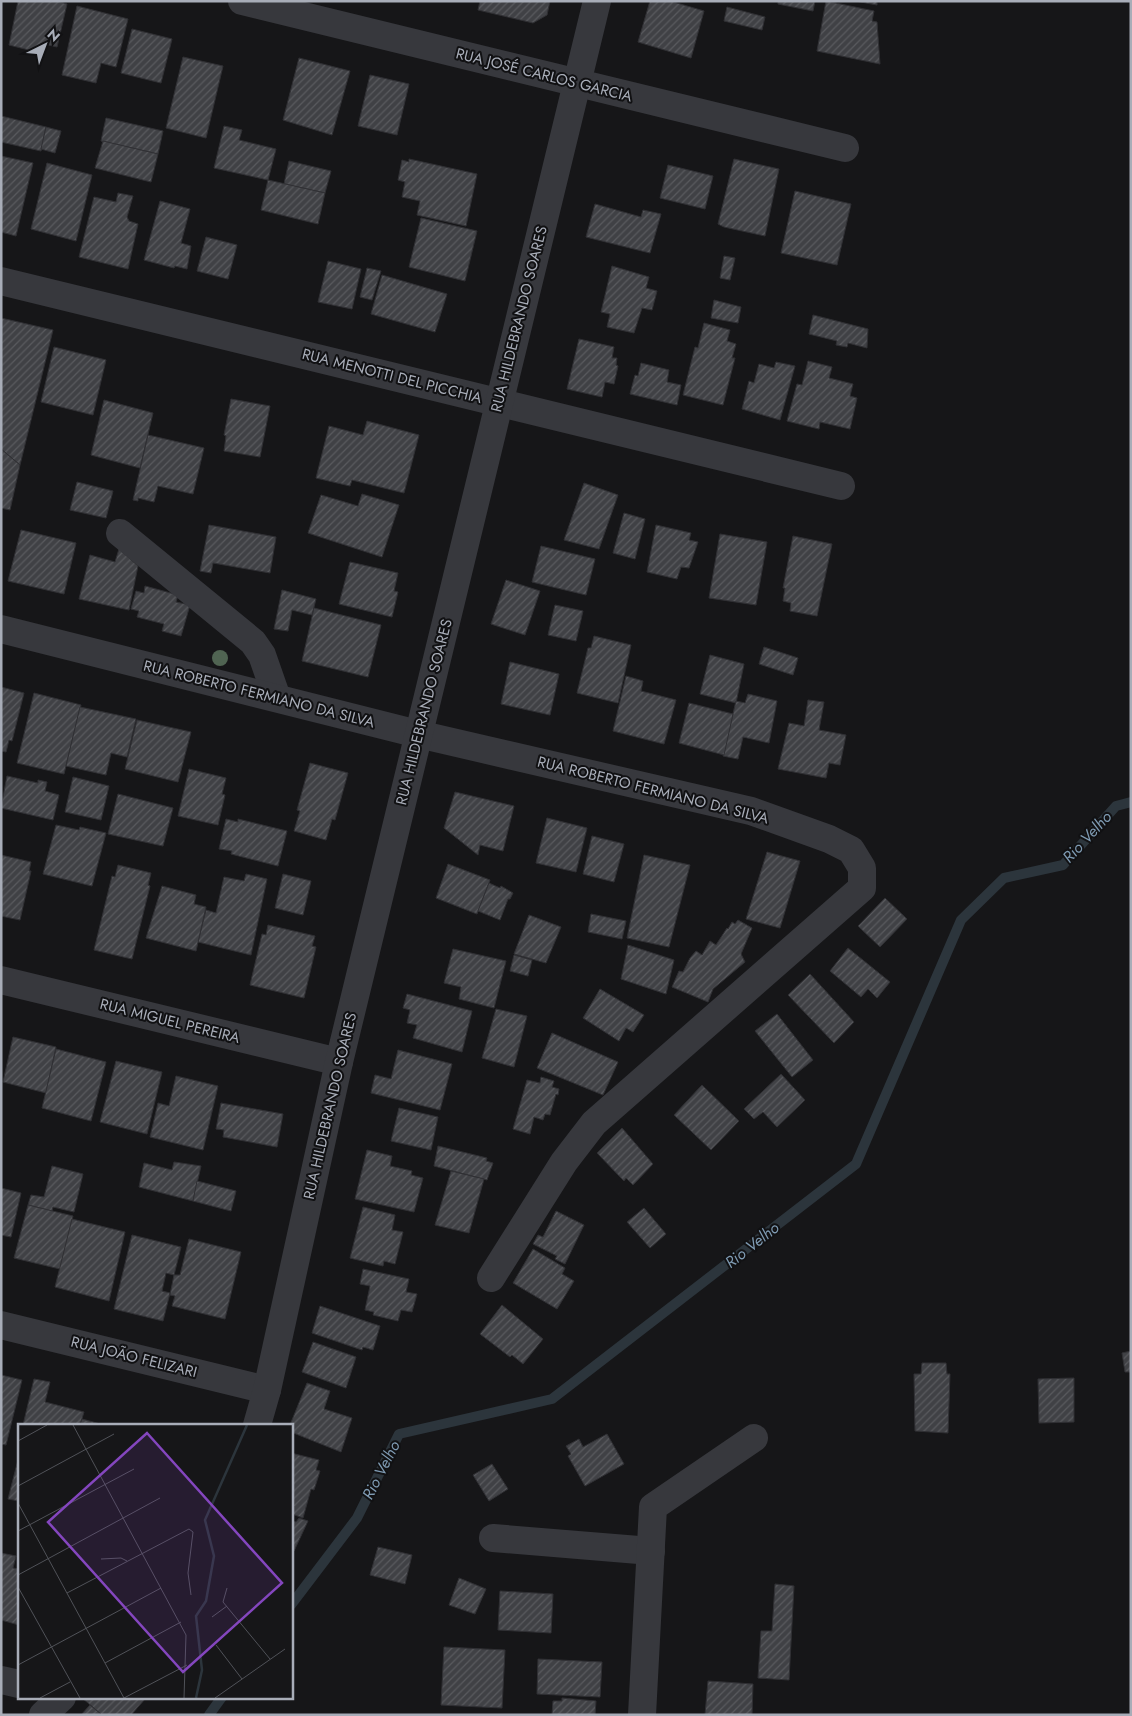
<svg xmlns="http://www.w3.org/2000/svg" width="1132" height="1716" font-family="Jost,sans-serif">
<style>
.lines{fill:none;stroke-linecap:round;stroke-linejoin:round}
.stream{stroke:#2c353c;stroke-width:10}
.building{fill:url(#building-hatch);stroke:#303034}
.street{stroke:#37383d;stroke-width:28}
.tree{fill:#506452}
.labels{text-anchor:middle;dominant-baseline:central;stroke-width:4;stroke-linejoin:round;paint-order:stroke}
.street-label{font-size:15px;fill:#a8adb8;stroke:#111113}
.water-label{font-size:16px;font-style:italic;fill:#7f9bb3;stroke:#111113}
.inset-river{fill:none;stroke:#2c353c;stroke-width:2.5}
.inset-road{fill:none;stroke:#505258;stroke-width:1}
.view{fill:#8446be;fill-opacity:0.15;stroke:#8446be;stroke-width:2.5}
.inset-edge{fill:none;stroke:#a8adb8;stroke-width:2.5}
</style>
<defs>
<pattern id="building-hatch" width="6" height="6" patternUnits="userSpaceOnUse" patternTransform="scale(1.25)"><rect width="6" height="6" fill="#404145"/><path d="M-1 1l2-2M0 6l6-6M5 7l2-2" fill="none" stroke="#595a5e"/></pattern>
</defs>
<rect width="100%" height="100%" fill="#161618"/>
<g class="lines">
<g class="stream">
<path d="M291 1605 357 1518 399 1434 552 1399 856 1164 961 920 1004 878 1063 865 1116 806 1131 802"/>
<path d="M209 1715 222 1697"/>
</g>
</g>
<g class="building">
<path d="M18 1H57L67 4 57 47 44 44 41 53 9 45Z"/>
<path d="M480 1H550L547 15 533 23 478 10Z"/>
<path d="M650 1H670L704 11 691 58 638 42Z"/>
<path d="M778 1H815L813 11 778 4Z"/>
<path d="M826 1 874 11 872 21 877 22 880 64 817 51Z"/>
<path d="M855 1H877V5Z"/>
<path d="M77 6 128 19 116 67 101 63 96 83 62 75Z"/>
<path d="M727 7 765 17 762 30 724 21Z"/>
<path d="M132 29 172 39 161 83 121 73Z"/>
<path d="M183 57 223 66 206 138 166 128Z"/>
<path d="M299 58 350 71 332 135 283 120Z"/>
<path d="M370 75 409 84 397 135 358 126Z"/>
<path d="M1 116 46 127 41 151 1 142Z"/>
<path d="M106 118 163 131 158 154 101 141Z"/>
<path d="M224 126 242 130 239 140 276 149 268 180 214 168Z"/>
<path d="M46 127 61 131 55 153 41 149Z"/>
<path d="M103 141 158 154 151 182 95 168Z"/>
<path d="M1 156 33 163 16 236 1 232Z"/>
<path d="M409 159 477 174 466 226 417 215 420 201 402 197 405 182 398 180 402 160 409 162Z"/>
<path d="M734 159 779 169 765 236 724 227 718 224Z"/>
<path d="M289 161 331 171 325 193 284 184Z"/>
<path d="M47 163 92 175 76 241 31 229Z"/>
<path d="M668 165 713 176 705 209 660 198Z"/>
<path d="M268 180 325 193 318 224 261 210Z"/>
<path d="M795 191 851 204 837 265 781 253Z"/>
<path d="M118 193 133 196 127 217 129 221 138 224 128 269 79 257 94 197 116 202Z"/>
<path d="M160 201 190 209 181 243 191 246 187 269 175 266 174 268 144 260Z"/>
<path d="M595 204 641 217 643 210 661 214 650 253 586 237Z"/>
<path d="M421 218 477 231 465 281 409 267Z"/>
<path d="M206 237 237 245 228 279 197 271Z"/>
<path d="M724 256 735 258 730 280 720 278Z"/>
<path d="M328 261 361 269 352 309 318 302Z"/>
<path d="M612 266 649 277 646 288 657 291 652 310 642 308 634 333 607 327 610 314 601 312Z"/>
<path d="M367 268 381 271 372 300 360 297Z"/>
<path d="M382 275 447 294 435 332 371 314Z"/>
<path d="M714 300 741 307 738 323 711 318Z"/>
<path d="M813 315 868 329 867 348 848 343 847 347 836 345 837 341 809 334Z"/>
<path d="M1 318 53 330 20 465 1 449Z"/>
<path d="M704 323 730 330 727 341 736 344 732 358H735L723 405 683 395 695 347 698 348Z"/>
<path d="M579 339 614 347 612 358H617L616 365 618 366 614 384 605 382 602 397 567 389Z"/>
<path d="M54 347 106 360 93 415 41 402Z"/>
<path d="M808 361 832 367 829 378 853 384 850 396 857 398 850 429 820 422 819 429 787 421 797 384 802 385Z"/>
<path d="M776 362 795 366 780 420 742 409 749 381 754 383 759 364 774 368Z"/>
<path d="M641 363 669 370 667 382 681 385 677 405 630 394 635 375 638 376Z"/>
<path d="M231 399 270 406 260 457 224 451 226 436 224 435Z"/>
<path d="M104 400 153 413 140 468 91 455Z"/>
<path d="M367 421 419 435 404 493 352 480 350 486 316 478 329 426 363 435Z"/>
<path d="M148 435 204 448 193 494 158 486 154 502 138 498V501L133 500Z"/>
<path d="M1 449 20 465 10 510 1 508Z"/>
<path d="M77 482 113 491 106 518 70 510Z"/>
<path d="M584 483 618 495 599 549 564 540Z"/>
<path d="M362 494 399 505 382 557 308 533 321 495 358 506Z"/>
<path d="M624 513 645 519 635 559 613 553Z"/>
<path d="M209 525 276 537 270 573 213 563 211 573 200 571Z"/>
<path d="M656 525 691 533 689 540 698 542 689 568 681 567 677 579 647 572Z"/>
<path d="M21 530 76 543 64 594 8 581Z"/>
<path d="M720 534 767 542 756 605 709 598Z"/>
<path d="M793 536 832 544 817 616 790 611 791 603 783 601 785 588H783Z"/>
<path d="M541 546 595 559 586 595 532 582Z"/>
<path d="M119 549 138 566 129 610 79 599 90 555 115 562Z"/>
<path d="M350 562 398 573 394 591 398 592 392 617 339 604Z"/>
<path d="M506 580 540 591 525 635 491 624Z"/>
<path d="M145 586 178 595 176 602 190 605 181 636 162 631 164 624 137 617 139 611 131 609 136 591 144 593Z"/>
<path d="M282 590 316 599 312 615 292 610 288 631 274 629Z"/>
<path d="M555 605 583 611 576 641 548 635Z"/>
<path d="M314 608 381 625 368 677 302 661Z"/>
<path d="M594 636 631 645 618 703 577 693 588 648H591Z"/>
<path d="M764 647 798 658 793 675 759 664Z"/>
<path d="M710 655 744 664 736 703 700 694Z"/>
<path d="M510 662 559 674 550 715 501 704Z"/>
<path d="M626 676 643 681 641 691 676 700 664 744 613 731Z"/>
<path d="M1 687 24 693 12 741 9 740 6 752 1 751Z"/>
<path d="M34 693 81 705 64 774 17 763Z"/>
<path d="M748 694 777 701 769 743 743 737 738 759 723 756 736 701 745 703Z"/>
<path d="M808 700 824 702 819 730 846 735 840 765 829 763 826 778 778 769 789 723 804 726Z"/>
<path d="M689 703 733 714 724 755 679 743Z"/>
<path d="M80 707 136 719 127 757 111 753 106 775 66 766Z"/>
<path d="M137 720 191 732 178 782 125 769Z"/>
<path d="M310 763 348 773 335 820 332 819 326 840 294 831 300 811 297 810Z"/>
<path d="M189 769 226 778 222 794 225 795 218 825 178 816Z"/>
<path d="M7 776 38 783V780L47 782 45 791 59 795 53 820 1 808Z"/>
<path d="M73 777 109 786 101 820 65 812Z"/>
<path d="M455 792 514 806 503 851 480 845 478 855 444 828Z"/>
<path d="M118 794 173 808 163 846 108 834Z"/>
<path d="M547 818 587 828 576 872 536 863Z"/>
<path d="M226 819 238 822V819L287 831 278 866 231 854 232 851 219 849Z"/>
<path d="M56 825 79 830 80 827 106 833 92 886 43 874Z"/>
<path d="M592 836 624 844 614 882 583 874Z"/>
<path d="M767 852 800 861 780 928 746 919Z"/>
<path d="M1 855 31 862 29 871H31L20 920 1 916Z"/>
<path d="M644 855 690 865 669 947 627 938Z"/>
<path d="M448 864 490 880 477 914 436 898Z"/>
<path d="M118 865 151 873 148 885 150 886 132 959 94 950 112 876 115 877Z"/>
<path d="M246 874 267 879 251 955 198 942 206 910 216 913 224 877 244 881Z"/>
<path d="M283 874 311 881 303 915 275 908Z"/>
<path d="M489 883 500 888 501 886 513 893 510 899H508L500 920 478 911Z"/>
<path d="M162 886 196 895 194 904 206 907 196 951 146 938Z"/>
<path d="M885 898 907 919 880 947 858 926Z"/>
<path d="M591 914 626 921 622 939 588 932Z"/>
<path d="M529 915 561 927 546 963 514 954Z"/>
<path d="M738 920 752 928 741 954 745 962 713 989 708 1002 672 987 679 971 683 972 690 958 696 951 702 955 710 941 716 945 727 928 728 929 732 922 735 924Z"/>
<path d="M268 925 315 936 312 946 316 947 304 998 250 985 262 934 266 935Z"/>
<path d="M628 945 674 960 666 994 621 979Z"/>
<path d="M848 948 890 982 877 998 868 989 861 997 830 971Z"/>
<path d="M453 949 506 961 494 1008 459 999 461 987 444 983Z"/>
<path d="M514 955 532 960 528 976 510 971Z"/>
<path d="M810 974 854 1022 834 1043 788 995Z"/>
<path d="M600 989 644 1015 633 1032 626 1028 619 1041 583 1018Z"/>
<path d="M407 994 472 1011 462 1052 413 1038 417 1025 407 1023 410 1010 403 1008Z"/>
<path d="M496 1009 527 1016 514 1067 482 1058Z"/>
<path d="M777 1014 813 1060 792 1077 755 1031Z"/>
<path d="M552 1033 618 1062 603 1095 537 1068Z"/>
<path d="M13 1037 56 1047 46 1093 3 1082Z"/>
<path d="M56 1049 106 1062 91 1121 42 1108Z"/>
<path d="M398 1050 452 1064 440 1110 371 1093 375 1075 391 1079Z"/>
<path d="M116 1061 162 1072 147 1134 100 1122Z"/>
<path d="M781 1074 805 1100 777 1127 763 1112 754 1119 744 1109Z"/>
<path d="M176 1076 218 1086 203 1150 150 1137 158 1103 169 1106Z"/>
<path d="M541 1077 554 1081 552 1087 559 1089 558 1095 556 1094 550 1115 545 1114 543 1120 534 1117 530 1134 513 1129 527 1080 540 1083Z"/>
<path d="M702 1085 739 1121 711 1150 674 1115Z"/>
<path d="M221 1103 283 1114 277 1147 223 1137 224 1130 216 1129Z"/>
<path d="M399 1108 438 1117 431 1150 391 1141Z"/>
<path d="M622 1128 653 1164 633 1185 626 1178 624 1181 597 1153Z"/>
<path d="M438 1146 487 1158 486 1161 493 1163 487 1180 434 1166Z"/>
<path d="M367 1150 392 1156 390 1166 412 1171 411 1175 423 1178 414 1212 355 1199Z"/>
<path d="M174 1162 201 1166 193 1201 139 1187 144 1163 172 1170Z"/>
<path d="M52 1166 83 1174 74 1212 53 1207 52 1211 28 1205 31 1195 44 1197Z"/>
<path d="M451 1171 484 1179 469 1233 435 1225Z"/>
<path d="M197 1181 236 1191 231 1211 193 1201Z"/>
<path d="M1 1188 21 1193 11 1237 1 1235Z"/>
<path d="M28 1205 73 1216 60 1269 14 1258Z"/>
<path d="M363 1207 395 1215 392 1230 403 1232 395 1264 384 1261 383 1266 350 1258Z"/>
<path d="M644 1208 666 1234 650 1248 627 1222Z"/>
<path d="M556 1211 584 1225 565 1264 555 1259 557 1256 533 1244 538 1235 543 1237Z"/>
<path d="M72 1219 125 1232 109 1301 55 1287Z"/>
<path d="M132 1235 181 1247 174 1275 166 1273 162 1291 170 1293 163 1321 114 1309Z"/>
<path d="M189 1239 241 1252 225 1319 172 1306 175 1296 170 1295 174 1275H180Z"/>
<path d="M533 1249 565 1268 562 1274 574 1281 557 1309 513 1283Z"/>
<path d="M363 1269 409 1279 406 1292 417 1294 412 1312 401 1310 398 1321 373 1315 374 1312 365 1310 370 1286 360 1284Z"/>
<path d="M502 1305 543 1339 523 1364 512 1355 510 1357 480 1334Z"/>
<path d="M320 1306 380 1326 373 1350 363 1347 362 1350 312 1333Z"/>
<path d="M313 1342 356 1357 346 1388 302 1372Z"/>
<path d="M1131 1351V1372H1125L1122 1353Z"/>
<path d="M922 1363H946L947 1374H950L948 1433 915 1431 914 1374H921Z"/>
<path d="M1 1375 22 1380 6 1445 1 1444Z"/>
<path d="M1074 1378V1422L1039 1423 1038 1379Z"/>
<path d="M34 1379 50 1382 45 1402 84 1412 80 1425H23Z"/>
<path d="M307 1383 330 1391 324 1409 352 1418 341 1452 291 1432 290 1425Z"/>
<path d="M82 1419 104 1425H80Z"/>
<path d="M607 1434 624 1464 585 1486 568 1456 571 1454 566 1446 579 1439 583 1447Z"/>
<path d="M291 1453 319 1460 316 1470 320 1471 314 1490 311 1489 303 1518 292 1514 294 1506 291 1505Z"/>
<path d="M19 1456V1501L8 1499Z"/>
<path d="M492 1464 508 1489 489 1501 473 1475Z"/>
<path d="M299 1518 308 1521 294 1551 291 1550V1520L296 1522Z"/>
<path d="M378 1547 412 1555 405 1584 370 1575Z"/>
<path d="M1 1553 16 1556 13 1568 19 1569V1625L1 1620Z"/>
<path d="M459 1578 486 1589 475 1614 449 1605Z"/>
<path d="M775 1584 794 1586 789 1680 758 1678 761 1631H772Z"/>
<path d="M500 1591 553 1594 551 1633 498 1630Z"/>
<path d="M444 1647 505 1650 502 1708 441 1705Z"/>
<path d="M538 1659 602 1662 600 1697 537 1694Z"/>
<path d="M708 1681 753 1684 752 1715H705Z"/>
<path d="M81 1697H143L145 1699 131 1715H102Z"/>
<path d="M562 1698 596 1701 595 1715H552L553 1701H562Z"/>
<path d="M90 1705 102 1715H81Z"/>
</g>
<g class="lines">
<g class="street">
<path d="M242 1 845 148"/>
<path d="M1 281 841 486"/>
<path d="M120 533 253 642 262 655 277 698"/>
<path d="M1 629 418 734 751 811 829 839 851 850 862 868V888L594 1123 564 1162 491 1278"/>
<path d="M1 980 339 1062"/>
<path d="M1 1325 267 1390"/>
<path d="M257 1425 267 1390 339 1062 597 1"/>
<path d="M493 1538 651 1551"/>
<path d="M1 1680 19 1684"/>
<path d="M43 1715 62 1697"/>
<path d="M642 1715 653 1507 754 1438"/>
</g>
</g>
<circle class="tree" cx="220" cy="658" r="8"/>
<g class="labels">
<g class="street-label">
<text transform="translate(544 75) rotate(14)">RUA JOSÉ CARLOS GARCIA</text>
<text transform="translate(519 319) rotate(-76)">RUA HILDEBRANDO SOARES</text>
<text transform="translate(392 376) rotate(14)">RUA MENOTTI DEL PICCHIA</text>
<text transform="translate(259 694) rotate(14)">RUA ROBERTO FERMIANO DA SILVA</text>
<text transform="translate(424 712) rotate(-76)">RUA HILDEBRANDO SOARES</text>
<text transform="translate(653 790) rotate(14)">RUA ROBERTO FERMIANO DA SILVA</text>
<text transform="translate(170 1021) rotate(14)">RUA MIGUEL PEREIRA</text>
<text transform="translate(330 1106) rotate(-77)">RUA HILDEBRANDO SOARES</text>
<text transform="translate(134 1357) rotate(14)">RUA JOÃO FELIZARI</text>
</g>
<g class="water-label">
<text transform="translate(1087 837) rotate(-47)">Rio Velho</text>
<text transform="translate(752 1245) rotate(-38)">Rio Velho</text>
<text transform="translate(381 1470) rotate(-63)">Rio Velho</text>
</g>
</g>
<g transform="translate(18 1424)">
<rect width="275" height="275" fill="#161618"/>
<path class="inset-river" d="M178 274 184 246 178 192 188 177 196 132 187 96 229 1"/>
<path class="inset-road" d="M55 1 168 211 166 274M0 17 29 1M0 62 96 10M0 79 106 274M0 107 116 45M83 135 103 134 109 137M0 151 142 74M0 163 62 274M209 164 205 178 252 235M49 169 171 105 175 108 170 149 173 171M194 193 209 182M198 221 224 255M87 239 163 198M0 241 143 164M22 274 52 258M106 274 169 241M197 274 267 225"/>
<path class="view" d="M129 9 264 159 165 248 30 98Z"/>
<rect width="275" height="275" class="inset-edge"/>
</g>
<rect width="1132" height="1716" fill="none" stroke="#a8adb8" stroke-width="5"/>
<g transform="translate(45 45) rotate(42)" stroke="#111113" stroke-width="4" paint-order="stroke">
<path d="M0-4L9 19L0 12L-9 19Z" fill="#a8adb8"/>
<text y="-8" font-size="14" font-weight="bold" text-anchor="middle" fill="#a8adb8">N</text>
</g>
</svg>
